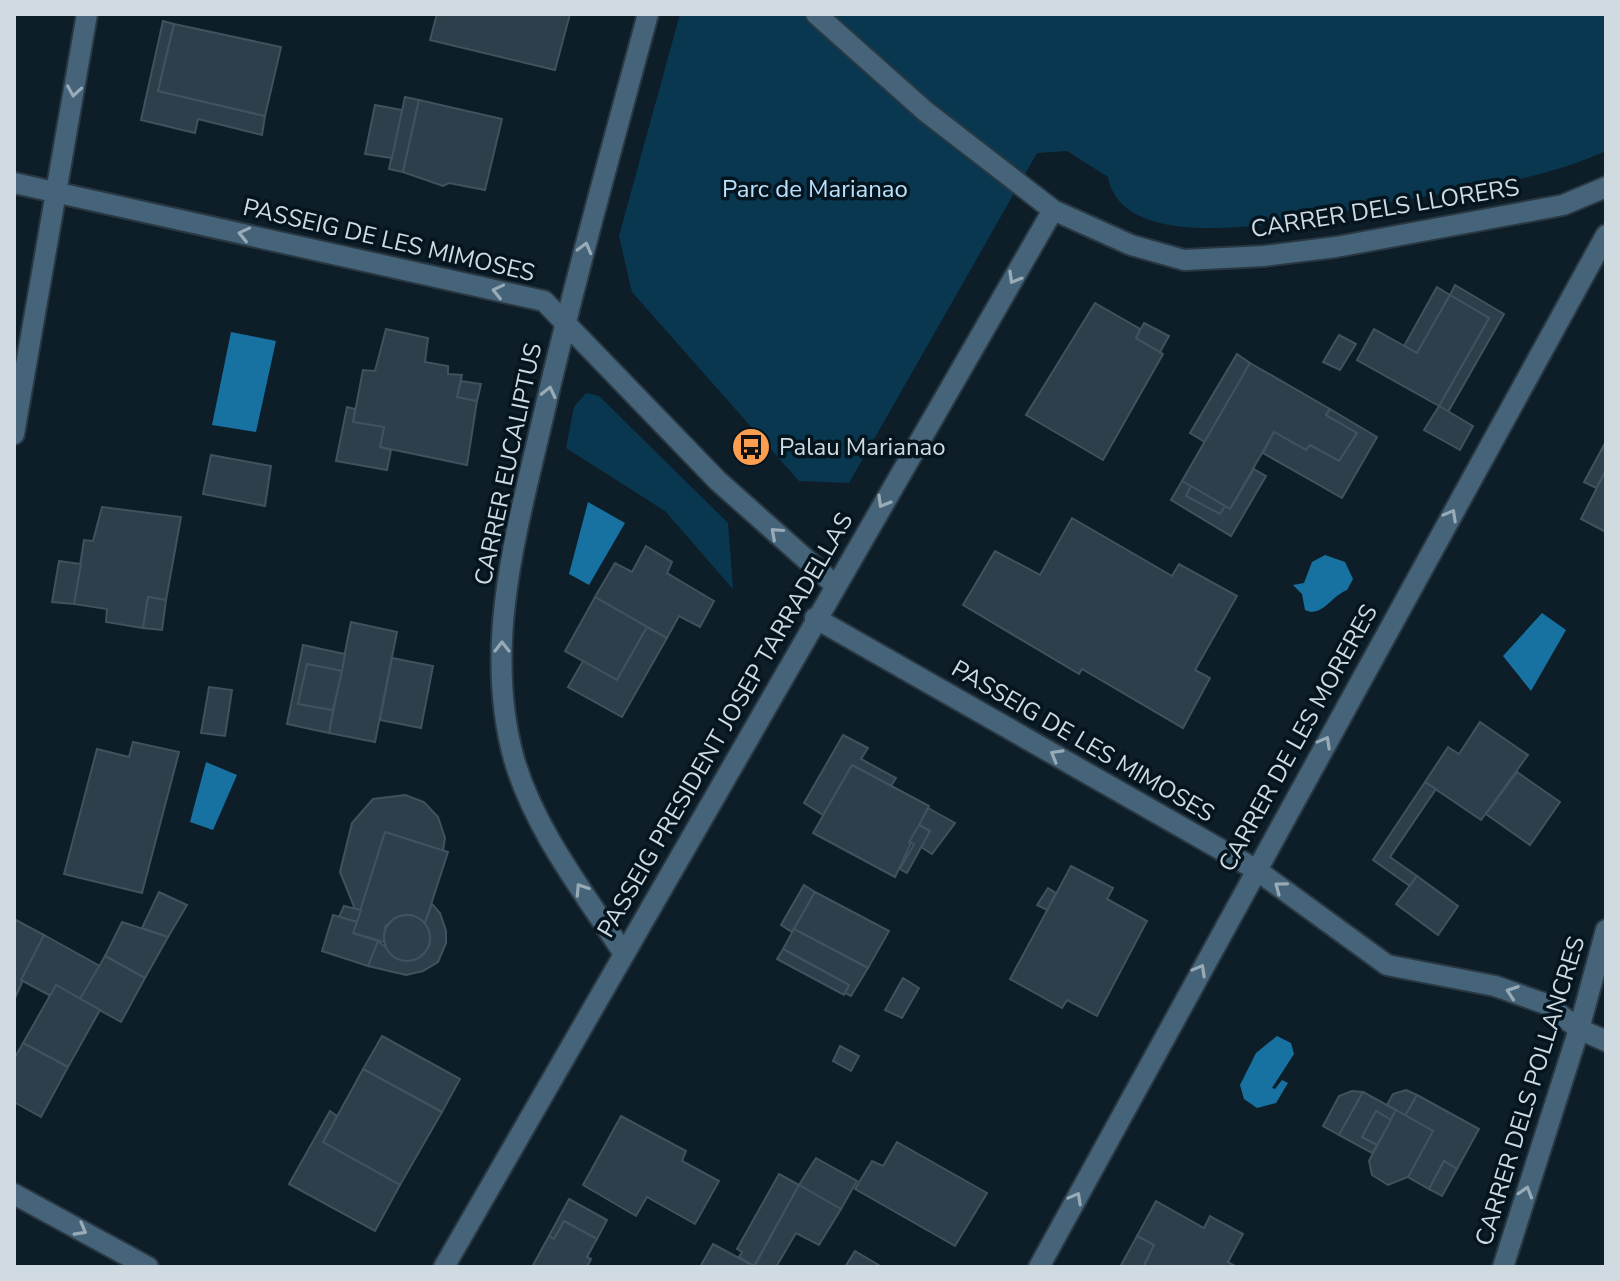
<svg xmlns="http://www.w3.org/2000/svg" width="1620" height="1281" font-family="'Nunito Sans',sans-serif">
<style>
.green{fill:#0a3750}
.water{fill:#1872a1}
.building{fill:#2d3f4b;stroke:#40525e;stroke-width:2}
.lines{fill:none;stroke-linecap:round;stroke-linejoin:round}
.street-casing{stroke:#293843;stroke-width:24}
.street{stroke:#456479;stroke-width:20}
.oneway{stroke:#98abb7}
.labels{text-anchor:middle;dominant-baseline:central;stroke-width:7;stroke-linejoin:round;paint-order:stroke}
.park-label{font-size:24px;fill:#b9e0fc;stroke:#05151f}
.street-label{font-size:24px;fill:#cfdae1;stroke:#05151f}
.poi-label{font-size:24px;fill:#cfdae1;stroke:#05151f;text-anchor:start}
</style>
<rect width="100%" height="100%" fill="#0e1e29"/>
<g class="green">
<path d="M680 14H1606V151C1539 181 1465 189 1393 202 1334 213 1124 267 1108 177L1067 151 1037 153 849 483 799 481 632 292 619 236Z"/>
<path d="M586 393 599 396 728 523 733 589 665 511 566 448 574 407Z"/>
</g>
<g class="water">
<path d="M231 332 276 341 256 432 212 425Z"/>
<path d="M588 502 625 523 589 585 569 574Z"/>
<path d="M1325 555 1345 562 1353 579 1347 590C1331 596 1322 618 1305 610L1302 594 1293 585 1304 583 1312 562Z"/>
<path d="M1542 613 1566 630 1531 691 1503 656Z"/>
<path d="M206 762 237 775 213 830 190 822Z"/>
<path d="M1277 1036 1291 1043 1294 1054 1272 1088 1275 1089 1282 1080 1288 1083 1276 1103 1257 1108 1244 1099 1240 1085 1256 1053Z"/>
</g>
<g class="building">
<path d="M437 14H570L555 70 430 40Z"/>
<path d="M163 21 174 24 158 91 265 116 262 135 198 119 195 133 141 120Z"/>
<path d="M174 24 281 47 265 116 158 91Z"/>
<path d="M405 97 419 100 403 172 389 169Z"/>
<path d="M419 100 502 119 485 190 449 183 443 186 403 172Z"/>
<path d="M375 105 402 110 392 158 365 154Z"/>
<path d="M1455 285 1504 314 1448 412 1439 406 1489 318 1450 295Z"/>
<path d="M1437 287 1450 295 1417 353 1404 346Z"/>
<path d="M1450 295 1489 318 1439 406 1357 360 1374 329 1417 353Z"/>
<path d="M1095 303 1140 329 1136 338 1163 354 1103 460 1026 415Z"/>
<path d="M1144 323 1169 336 1160 352 1136 338Z"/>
<path d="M386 329 428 338 425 362 448 366V374L462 375 457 397 477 401 467 465 380 447 384 427 353 422 363 370 375 371Z"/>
<path d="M1339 335 1356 344 1340 370 1323 362Z"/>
<path d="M1237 354 1250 363 1205 442 1190 433Z"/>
<path d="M1250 363 1330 409 1326 415 1357 433 1339 461 1310 445 1306 450 1274 432 1230 509 1182 481Z"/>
<path d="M461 381 481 384 477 401 457 397Z"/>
<path d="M1439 406 1473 426 1460 450 1424 430Z"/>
<path d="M347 407 355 409 353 422 384 427 380 447 391 450 387 470 336 461Z"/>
<path d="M1330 409 1377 437 1342 498 1263 453 1274 432 1306 450 1310 445 1339 461 1357 433 1326 415Z"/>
<path d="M1604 445 1606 470 1596 488 1584 482Z"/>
<path d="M211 455 271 466 265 506 203 494Z"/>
<path d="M1254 469 1266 476 1231 536 1171 500 1182 481 1230 509Z"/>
<path d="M1606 470V532L1581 519Z"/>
<path d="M1191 486 1225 506 1220 514 1186 496Z"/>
<path d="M102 507 181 517 166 600 148 597 143 628 106 622 107 609 74 604 84 540 93 541Z"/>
<path d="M1072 518 1172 576 1179 564 1237 596 1195 670 1210 678 1183 728 1082 669 1079 674 963 605 995 551 1040 575Z"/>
<path d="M646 546 672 562 667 573 714 601 700 627 679 616 667 638 595 597 615 563 632 572Z"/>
<path d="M59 561 81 564 74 604 52 602Z"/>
<path d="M148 597 166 600 162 630 143 628Z"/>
<path d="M595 597 647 627 617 680 565 651Z"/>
<path d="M351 622 397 632 375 742 329 733Z"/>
<path d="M647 627 667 638 622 717 568 687 583 661 617 680Z"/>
<path d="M303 645 345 654 342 671 307 664 298 704 333 710 329 733 287 724Z"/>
<path d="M392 658 433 666 421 728 380 720Z"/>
<path d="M307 664 342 671 333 710 298 704Z"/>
<path d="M209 687 232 690 225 736 201 733Z"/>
<path d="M1480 722 1528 755 1481 820 1425 782 1448 747 1459 754Z"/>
<path d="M843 735 868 748 861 759 896 778 891 786 852 765 823 815 804 803Z"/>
<path d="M133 742 179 752 142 893 64 874 97 749 129 757Z"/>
<path d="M852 765 929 806 895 877 813 833Z"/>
<path d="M1517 772 1560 802 1530 845 1486 814Z"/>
<path d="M1425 782 1436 789 1390 857 1417 876 1410 886 1373 860Z"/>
<path d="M405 795 424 802 438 817 445 838 443 851 385 832 361 910 355 909 340 872 352 823 373 799Z"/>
<path d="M928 808 955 823 932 854 921 847 930 831 919 825Z"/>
<path d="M919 825 930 831 907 873 900 869 914 844 909 842Z"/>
<path d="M385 832 448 852 425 923 412 915 396 917 385 927 384 942 353 933Z"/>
<path d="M1071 866 1113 888 1107 899 1147 921 1097 1016 1067 1000 1062 1008 1010 979Z"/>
<path d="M1417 876 1458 906 1438 935 1396 904Z"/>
<path d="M804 885 815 892 792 932 781 925Z"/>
<path d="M1048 888 1056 893 1047 910 1037 905Z"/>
<path d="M159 892 187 905 168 937 142 928Z"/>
<path d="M815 892 889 931 868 968 794 929Z"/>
<path d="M432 904 440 913 446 931V943L438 962 423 971 406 975 368 966 378 941 401 960 421 956 430 944 425 923Z"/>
<path d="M344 906 361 910 357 922 339 917Z"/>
<circle cx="407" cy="938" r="23"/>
<path d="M333 915 357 922 353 933 378 941 368 966 322 951Z"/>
<path d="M14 919 44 935 14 1000Z"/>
<path d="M122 922 168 937 145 978 105 956Z"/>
<path d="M794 929 868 968 851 996 845 993 849 985 783 949Z"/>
<path d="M44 935 100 966 80 999 56 985 51 996 21 980Z"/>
<path d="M783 949 849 985 844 995 777 959Z"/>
<path d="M105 956 145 978 121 1022 80 999Z"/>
<path d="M903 978 919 988 902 1018 885 1010Z"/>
<path d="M56 985 100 1010 68 1067 23 1043Z"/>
<path d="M382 1036 460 1079 442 1112 363 1069Z"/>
<path d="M23 1043 68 1067 41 1117 14 1102V1059Z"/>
<path d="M840 1046 859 1056 851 1071 833 1061Z"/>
<path d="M363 1069 442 1112 400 1185 323 1142Z"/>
<path d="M1406 1090 1417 1095 1405 1116 1387 1105 1393 1094Z"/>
<path d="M1352 1091 1363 1092 1339 1135 1323 1126 1339 1096Z"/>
<path d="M1363 1092 1396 1110 1391 1120 1376 1111 1362 1137 1377 1145 1372 1153 1339 1135Z"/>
<path d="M1417 1095 1479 1129 1457 1169 1444 1161 1429 1189 1408 1177 1433 1131 1405 1116Z"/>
<path d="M1396 1110 1433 1131 1408 1177 1388 1185 1372 1175 1369 1161Z"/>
<path d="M330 1111 337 1116 323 1142 400 1185 375 1231 289 1184Z"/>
<path d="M1376 1111 1391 1120 1377 1145 1362 1137Z"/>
<path d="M621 1116 686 1151 682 1161 719 1181 695 1224 647 1197 636 1216 583 1185Z"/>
<path d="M897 1142 987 1193 955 1246 855 1189 872 1161 883 1166Z"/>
<path d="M816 1158 857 1181 841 1209 799 1185Z"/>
<path d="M1444 1161 1457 1169 1442 1196 1429 1189Z"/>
<path d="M779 1174 799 1185 754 1266 739 1257 742 1252 737 1249Z"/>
<path d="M799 1185 841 1209 819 1245 796 1233 776 1267H754Z"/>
<path d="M569 1199 607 1220 597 1239 564 1221 554 1239 549 1236Z"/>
<path d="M1156 1201 1204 1228 1210 1216 1243 1234 1228 1262 1237 1267H1143L1154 1245 1137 1236Z"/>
<path d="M564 1221 597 1239 587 1257 591 1259 587 1267H532L549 1236 554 1239Z"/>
<path d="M1137 1236 1154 1245 1143 1267H1120Z"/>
<path d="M713 1244 754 1266V1267H700Z"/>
<path d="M855 1251 882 1267H845Z"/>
</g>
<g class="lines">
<g class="street-casing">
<g id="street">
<path d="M816 14 925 111 1053 210 1131 245 1184 260 1264 256 1336 247 1563 205 1606 187"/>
<path d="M14 183 544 301 718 481 835 585"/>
<path d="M14 434 87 14"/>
<path d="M815 618 1255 869 1387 965 1495 986 1546 1004 1579 1029 1606 1041"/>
<path d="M624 954C584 892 535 831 514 759 482 644 518 526 544 413 575 279 612 147 648 14"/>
<path d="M14 1194 148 1267"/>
<path d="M444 1267 1053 210"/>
<path d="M1039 1267 1606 235"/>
<path d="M1503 1267 1579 1029 1606 930"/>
</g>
</g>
<use href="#street" class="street"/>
</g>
<defs><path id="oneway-chevron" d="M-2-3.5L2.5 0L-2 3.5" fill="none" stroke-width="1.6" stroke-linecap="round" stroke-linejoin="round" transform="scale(2)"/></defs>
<g class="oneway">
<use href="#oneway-chevron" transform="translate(74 91) rotate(99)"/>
<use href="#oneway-chevron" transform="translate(244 234) rotate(-167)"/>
<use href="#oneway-chevron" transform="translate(585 248) rotate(-75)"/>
<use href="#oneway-chevron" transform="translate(1014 278) rotate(120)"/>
<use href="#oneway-chevron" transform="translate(498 291) rotate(-167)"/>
<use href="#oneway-chevron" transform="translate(549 392) rotate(-77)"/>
<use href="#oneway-chevron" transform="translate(883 502) rotate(120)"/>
<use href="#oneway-chevron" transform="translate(1451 515) rotate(-61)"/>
<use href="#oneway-chevron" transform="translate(776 533) rotate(-138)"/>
<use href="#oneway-chevron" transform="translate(502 647) rotate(-90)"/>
<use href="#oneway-chevron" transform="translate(1325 742) rotate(-61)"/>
<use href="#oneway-chevron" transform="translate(1056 755) rotate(-150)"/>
<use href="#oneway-chevron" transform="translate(1280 887) rotate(-143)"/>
<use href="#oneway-chevron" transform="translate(581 889) rotate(-123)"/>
<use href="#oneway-chevron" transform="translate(1200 970) rotate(-61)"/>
<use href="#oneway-chevron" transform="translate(1512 992) rotate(-161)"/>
<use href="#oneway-chevron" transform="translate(1526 1192) rotate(-73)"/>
<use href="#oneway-chevron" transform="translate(1076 1198) rotate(-61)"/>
<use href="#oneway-chevron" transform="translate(81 1230) rotate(29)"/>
</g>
<defs>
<g id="bus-disc" transform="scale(2)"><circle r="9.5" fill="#fb9e50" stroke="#05151f"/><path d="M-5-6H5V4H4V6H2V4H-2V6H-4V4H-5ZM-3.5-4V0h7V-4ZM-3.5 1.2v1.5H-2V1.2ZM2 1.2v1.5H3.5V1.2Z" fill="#111"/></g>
</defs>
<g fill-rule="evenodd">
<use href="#bus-disc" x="751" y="447"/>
</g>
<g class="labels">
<g class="park-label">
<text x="815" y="189">Parc de Marianao</text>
</g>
<g class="street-label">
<text transform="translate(1385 208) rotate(-9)">CARRER DELS LLORERS</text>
<text transform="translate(389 240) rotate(13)">PASSEIG DE LES MIMOSES</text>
<text transform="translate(508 464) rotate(-78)">CARRER EUCALIPTUS</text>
<text transform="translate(725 725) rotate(-60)">PASSEIG PRESIDENT JOSEP TARRADELLAS</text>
<text transform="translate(1298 738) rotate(-61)">CARRER DE LES MORERES</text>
<text transform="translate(1083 741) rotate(30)">PASSEIG DE LES MIMOSES</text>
<text transform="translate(1530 1091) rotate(-73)">CARRER DELS POLLANCRES</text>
</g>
<g class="poi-label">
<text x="779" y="447">Palau Marianao</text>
</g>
</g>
<rect width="1620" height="1281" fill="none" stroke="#cfdae1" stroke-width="32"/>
</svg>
